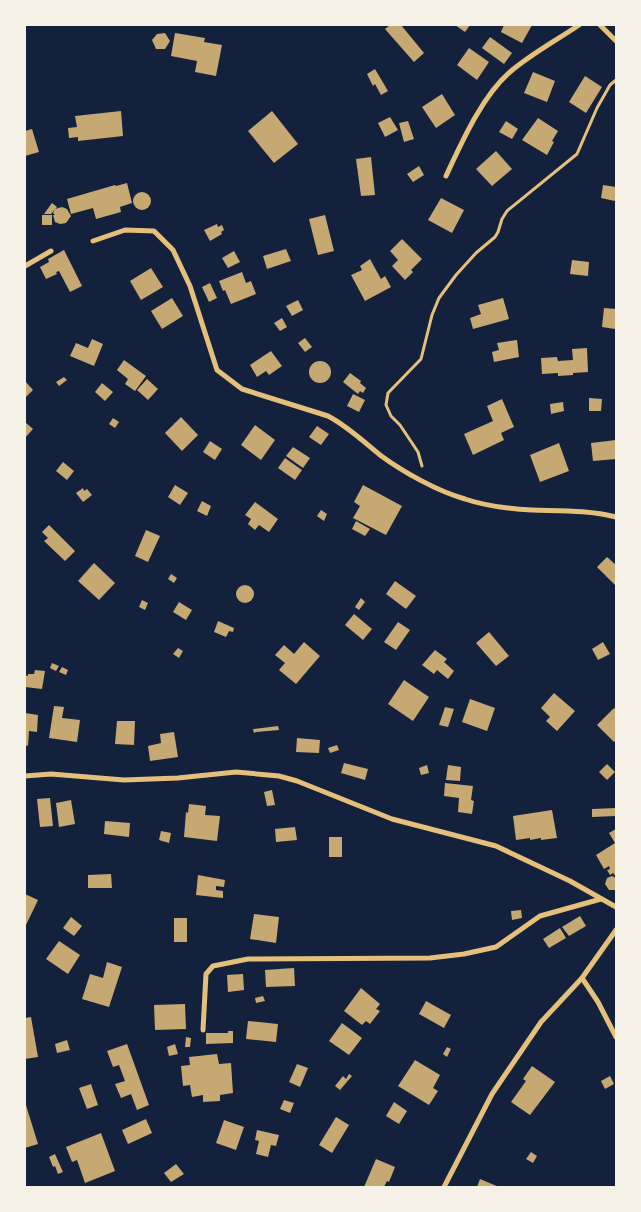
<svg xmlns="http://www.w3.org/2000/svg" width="641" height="1212" font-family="'PT Sans Narrow',sans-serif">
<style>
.building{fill:#c6a872}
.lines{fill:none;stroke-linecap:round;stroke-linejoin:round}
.path{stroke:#e5c07b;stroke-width:3}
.minor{stroke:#e5c07b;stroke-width:5}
</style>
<rect width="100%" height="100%" fill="#14213d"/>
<g class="building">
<path d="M390 25H401L424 53 414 62 385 29Z"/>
<path d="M455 25H470L465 32Z"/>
<path d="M504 25H532L522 43 501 32Z"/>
<path d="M165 33 170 41 165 49H156L152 40 157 34Z"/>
<path d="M175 33 205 38 204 42 222 45 216 76 195 72 197 61 171 56Z"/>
<path d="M490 37 512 53 504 64 482 48Z"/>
<path d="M469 48 489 62 477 80 457 65Z"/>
<path d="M375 69 388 91 381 95 375 84 373 86 367 74Z"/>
<path d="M533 72 555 81 547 102 524 93Z"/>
<path d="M585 76 602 87 586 113 569 102Z"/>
<path d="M442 94 455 115 436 128 422 107Z"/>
<path d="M121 111 123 136 78 141V137L69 138 68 128 77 127 75 116Z"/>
<path d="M272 111 298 144 274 163 248 131Z"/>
<path d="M390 117 398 130 385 137 378 123Z"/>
<path d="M538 118 558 131 552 141 554 142 547 155 522 140Z"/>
<path d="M408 121 414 139 404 142 399 123Z"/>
<path d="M506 121 518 129 512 139 499 132Z"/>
<path d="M32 129 39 152 25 156V131Z"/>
<path d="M496 151 512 169 492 186 476 169Z"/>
<path d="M371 157 375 195 361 196 356 159Z"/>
<path d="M419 166 424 175 413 182 407 174Z"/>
<path d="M127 183 132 203 120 207 121 212 96 219 93 208 71 214 67 199 115 185 116 186Z"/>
<path d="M603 185 616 187 615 201 601 198Z"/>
<circle cx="142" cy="201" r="9"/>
<path d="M441 198 464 210 452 233 428 220Z"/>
<path d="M52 203 57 207 51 214H44Z"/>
<path d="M62 207 67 209 71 216 66 223 60 224 55 222 53 215H55L53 213 55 209Z"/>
<rect x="42" y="215" width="10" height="10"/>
<path d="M325 215 334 251 318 255 309 219Z"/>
<path d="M217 224 218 227 222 225 224 230 221 232 222 234 210 241 204 230Z"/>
<path d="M402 239 422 259 411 270 413 272 405 280 392 266 398 260 390 251Z"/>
<path d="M286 249 291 261 267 269 263 256Z"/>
<path d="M64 250 82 286 70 292 59 271 56 272 57 274 46 279 40 267 49 262 48 259Z"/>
<path d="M234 251 240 262 228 268 222 258Z"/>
<path d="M370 259 381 279 385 276 391 287 365 301 351 275 362 270 360 266Z"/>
<path d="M572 260 589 262 588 276 570 274Z"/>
<path d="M151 268 163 287 141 300 130 281Z"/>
<path d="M242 272 246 283 251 281 256 294 231 304 225 290 223 291 219 281Z"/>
<path d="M210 283 217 298 209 302 202 287Z"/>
<path d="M172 298 183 316 162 329 151 311Z"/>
<path d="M503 298 509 319 473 329 470 318 481 314 478 305Z"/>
<path d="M298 300 303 310 292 316 286 306Z"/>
<path d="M604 308 616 309 615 329 602 327Z"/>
<path d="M282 318 287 327 280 331 274 323Z"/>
<path d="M305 338 312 347 305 352 298 343Z"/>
<path d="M92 339 103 344 94 366 70 356 76 343 88 348Z"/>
<path d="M517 340 519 357 494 362 492 352 499 350 497 343Z"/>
<path d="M587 348 588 372 573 373V375L558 376V373L542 374 541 358 557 357 558 361 573 360 572 349Z"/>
<path d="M271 351 282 366 269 375 266 371 257 377 250 365Z"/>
<path d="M124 360 146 376 135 391 125 384 128 379 117 370Z"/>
<circle cx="320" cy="372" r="11"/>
<path d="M350 373 361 381 360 383 366 388 363 393 360 391 358 394 343 382Z"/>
<path d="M64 377 67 380 59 386 56 382Z"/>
<path d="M147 379 158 389 148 400 137 390Z"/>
<path d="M25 381 33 390 25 398Z"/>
<path d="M102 383 113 392 105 401 95 392Z"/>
<path d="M353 394 365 400 359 412 347 406Z"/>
<path d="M589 398 602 399 601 411H589Z"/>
<path d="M502 399 514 427 501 433 504 440 473 455 464 434 493 421 487 406Z"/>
<path d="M563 402 564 411 551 414 550 404Z"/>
<path d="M181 417 198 435 182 451 165 433Z"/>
<path d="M113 418 119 422 115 428 109 424Z"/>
<path d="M25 422 33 429 25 438Z"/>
<path d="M255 425 275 440 261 460 241 445Z"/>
<path d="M317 426 329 434 321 445 309 437Z"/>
<path d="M616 440V459L593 461 591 443Z"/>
<path d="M210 441 222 449 215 460 203 452Z"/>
<path d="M559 443 569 471 540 482 530 455Z"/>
<path d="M293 447 310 458 303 468 286 456Z"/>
<path d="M285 458 302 470 295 480 278 468Z"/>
<path d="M63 462 74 471 67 480 56 471Z"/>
<path d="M175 485 188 493 180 505 168 497Z"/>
<path d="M363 485 402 506 386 535 353 518 360 506 354 502Z"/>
<path d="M83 488 84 491 87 489 92 495 83 502 76 493Z"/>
<path d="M202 501 211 506 207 516 197 511Z"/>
<path d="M255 502 278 519 269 532 259 525 255 530 248 524 251 519 245 515Z"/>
<path d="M321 510 327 514 324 521 317 516Z"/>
<path d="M356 521 370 529 365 536 352 529Z"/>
<path d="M49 525 75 551 65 561 44 541 48 538 42 532Z"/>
<path d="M146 530 160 536 148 562 135 556Z"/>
<path d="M607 557 616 565V586L597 567Z"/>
<path d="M94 563 115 583 99 600 78 581Z"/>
<path d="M171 574 177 578 174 583 168 579Z"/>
<path d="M395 581 416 596 406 609 386 594Z"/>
<circle cx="245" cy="594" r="9"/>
<path d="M361 598 365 602 359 610 355 607Z"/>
<path d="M142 600 148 603 145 610 139 607Z"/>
<path d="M179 602 192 610 186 620 173 612Z"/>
<path d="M354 614 372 629 363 640 345 625Z"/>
<path d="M218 621 234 628 233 632 229 631 226 637 214 632Z"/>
<path d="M398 622 410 630 396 650 384 642Z"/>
<path d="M489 632 509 656 496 666 476 643Z"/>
<path d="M304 642 320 656 296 684 279 670 285 663 275 655 284 645 294 654Z"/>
<path d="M603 642 610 654 598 660 592 649Z"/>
<path d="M178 648 183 651 179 658 173 654Z"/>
<path d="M435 650 447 659 444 662 454 671 448 679 437 670 434 674 422 665Z"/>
<path d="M52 663 59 666 56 671 50 668Z"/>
<path d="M62 667 68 670 66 675 59 672Z"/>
<path d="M35 670 45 671 42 689 25 687V675L28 676V674H34Z"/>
<path d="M404 680 429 697 413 721 388 704Z"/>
<path d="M554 693 575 711 557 731 546 721 550 717 541 708Z"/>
<path d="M470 699 495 708 487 731 462 722Z"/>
<path d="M54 706 64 707 62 718 80 720 77 742 49 738Z"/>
<path d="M445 707 454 709 448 727 439 725Z"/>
<path d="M614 708 616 710V740L614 742 597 725Z"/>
<path d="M25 713 38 715 37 732 29 731 28 746 25 745Z"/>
<path d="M117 721H135L134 745 115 744Z"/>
<path d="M278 726 279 730 256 732 254 733 253 729Z"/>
<path d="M174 732 178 757 150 761 148 746 161 743 160 734Z"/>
<path d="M297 738 320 740 319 753 296 752Z"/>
<path d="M337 745 339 750 330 753 328 748Z"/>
<path d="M344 763 368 769 365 780 341 773Z"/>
<path d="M607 764 615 772 607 780 599 772Z"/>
<path d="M427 765 429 773 421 775 419 768Z"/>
<path d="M448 765 461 767 460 781 446 780Z"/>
<path d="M445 783 473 786 471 800 474 801 472 814 458 812 459 798 444 796Z"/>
<path d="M272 790 275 805 267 806 264 792Z"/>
<path d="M50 798 53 826 40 827 37 799Z"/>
<path d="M71 800 75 824 59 827 56 803Z"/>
<path d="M189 804 206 806 205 815 220 816 217 841 184 837 186 812 188 813Z"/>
<path d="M616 808V816L592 817V809Z"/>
<path d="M552 810 557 838 541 840V838L530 840V838L516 840 513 816Z"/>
<path d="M105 821 130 823 129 837 104 834Z"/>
<path d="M295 827 297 840 276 842 275 829Z"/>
<path d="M616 829V877L613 873 610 875 607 870 610 869 609 866 604 869 596 855 615 843 609 833Z"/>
<path d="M161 831 171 833 169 843 159 840Z"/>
<rect x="329" y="837" width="13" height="20"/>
<path d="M111 874 112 888H88V875Z"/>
<path d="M198 875 225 880 224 887 216 886V890L223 891V898L196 895Z"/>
<path d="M612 876 616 878V890H609L605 884 607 878Z"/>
<path d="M25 894 38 900 25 927Z"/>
<path d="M521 910 522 918 512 920 511 911Z"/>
<path d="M254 914 279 917 276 943 250 939Z"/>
<path d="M580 916 586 926 569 936 562 927Z"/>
<path d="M71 917 82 926 74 936 63 928Z"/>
<rect x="174" y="918" width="13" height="24"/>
<path d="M560 928 566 938 549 948 543 939Z"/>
<path d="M59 941 80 955 68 974 46 959Z"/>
<path d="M107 962 122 967 109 1007 82 999 90 974 103 978Z"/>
<path d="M294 968 295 986 266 987 265 970Z"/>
<path d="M243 974 244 990 228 992 227 975Z"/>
<path d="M361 988 380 1004 376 1009 380 1011 370 1024 366 1021 362 1025 344 1011Z"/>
<path d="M263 996 265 1001 256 1003 255 998Z"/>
<path d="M426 1001 451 1015 444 1028 419 1014Z"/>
<path d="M185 1004 186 1029 155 1030 154 1005Z"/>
<path d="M31 1017 38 1057 25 1059V1018Z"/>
<path d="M248 1021 278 1024 276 1042 246 1039Z"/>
<path d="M342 1023 362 1038 349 1055 329 1041Z"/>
<path d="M228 1031H233V1043L206 1044V1033H228Z"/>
<path d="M186 1037 191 1038 190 1047H185Z"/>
<path d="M67 1040 70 1050 57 1053 55 1044Z"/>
<path d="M127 1044 149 1105 137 1110 131 1094 121 1098 115 1084 125 1081 119 1065 113 1067 107 1051Z"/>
<path d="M175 1044 178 1054 169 1056 167 1047Z"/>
<path d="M447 1047 451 1049 447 1057 443 1054Z"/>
<path d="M217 1054 219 1064 231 1063 233 1093 220 1095V1101L203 1102V1095L192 1097 190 1085 183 1086 181 1066 190 1065 189 1057Z"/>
<path d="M415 1060 440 1075 433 1088 438 1091 429 1105 398 1086Z"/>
<path d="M297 1064 308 1068 300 1087 289 1082Z"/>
<path d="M532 1066 555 1082 530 1115 511 1102 526 1081 523 1079Z"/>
<path d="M349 1074 352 1076 340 1090 335 1086 343 1076 346 1079Z"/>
<path d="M610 1076 614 1084 605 1089 601 1081Z"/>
<path d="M91 1084 98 1105 87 1109 79 1088Z"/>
<path d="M284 1100 294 1103 290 1113 280 1109Z"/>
<path d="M25 1102 38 1144 25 1148Z"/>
<path d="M394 1102 407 1111 399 1124 386 1116Z"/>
<path d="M336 1117 349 1125 332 1153 319 1145Z"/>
<path d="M146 1119 152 1133 128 1144 122 1130Z"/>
<path d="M224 1120 244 1127 236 1150 216 1143Z"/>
<path d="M257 1130 279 1135 276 1146 271 1145 268 1157 256 1154 259 1141 255 1140Z"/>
<path d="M101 1133 115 1171 85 1183 77 1160 72 1162 66 1147Z"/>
<path d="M531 1152 537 1156 533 1163 526 1159Z"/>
<path d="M55 1154 63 1172 58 1174 55 1166 53 1167 49 1157Z"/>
<path d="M376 1159 395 1167 389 1182 387 1181 384 1187H364Z"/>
<path d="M176 1164 184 1174 171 1182 164 1173Z"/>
<path d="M480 1179 499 1187H477Z"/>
</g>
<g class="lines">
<path class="path" d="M422 466 418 452 400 425 391 416 386 405 388 393 421 359 432 315 439 298 456 275 476 253 495 237 498 232 502 219 507 211 577 154 597 108 610 85 616 80"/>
<g class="minor">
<path d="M600 25 616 41"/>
<path d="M446 176C461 144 482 96 510 72 531 54 557 40 579 25"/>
<path d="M93 241 125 230 154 231 173 250 190 286 217 370 242 389 328 416C347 426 363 441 380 455 403 472 437 491 465 499 486 506 510 509 532 510 561 511 588 510 616 517"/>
<path d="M25 266 51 251"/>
<path d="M25 776 51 774 124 780 178 778 236 772 279 776 297 781 392 819 496 846 570 881 616 907"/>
<path d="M582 978 598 1002 616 1037"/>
<path d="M203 1030 206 974 213 966 248 959 430 958 464 954 496 947 540 916 601 899"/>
<path d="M444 1187 492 1094 541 1022 582 978 616 930"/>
</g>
</g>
<rect width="641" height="1212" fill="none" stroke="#f6f1e7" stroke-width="52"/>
</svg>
